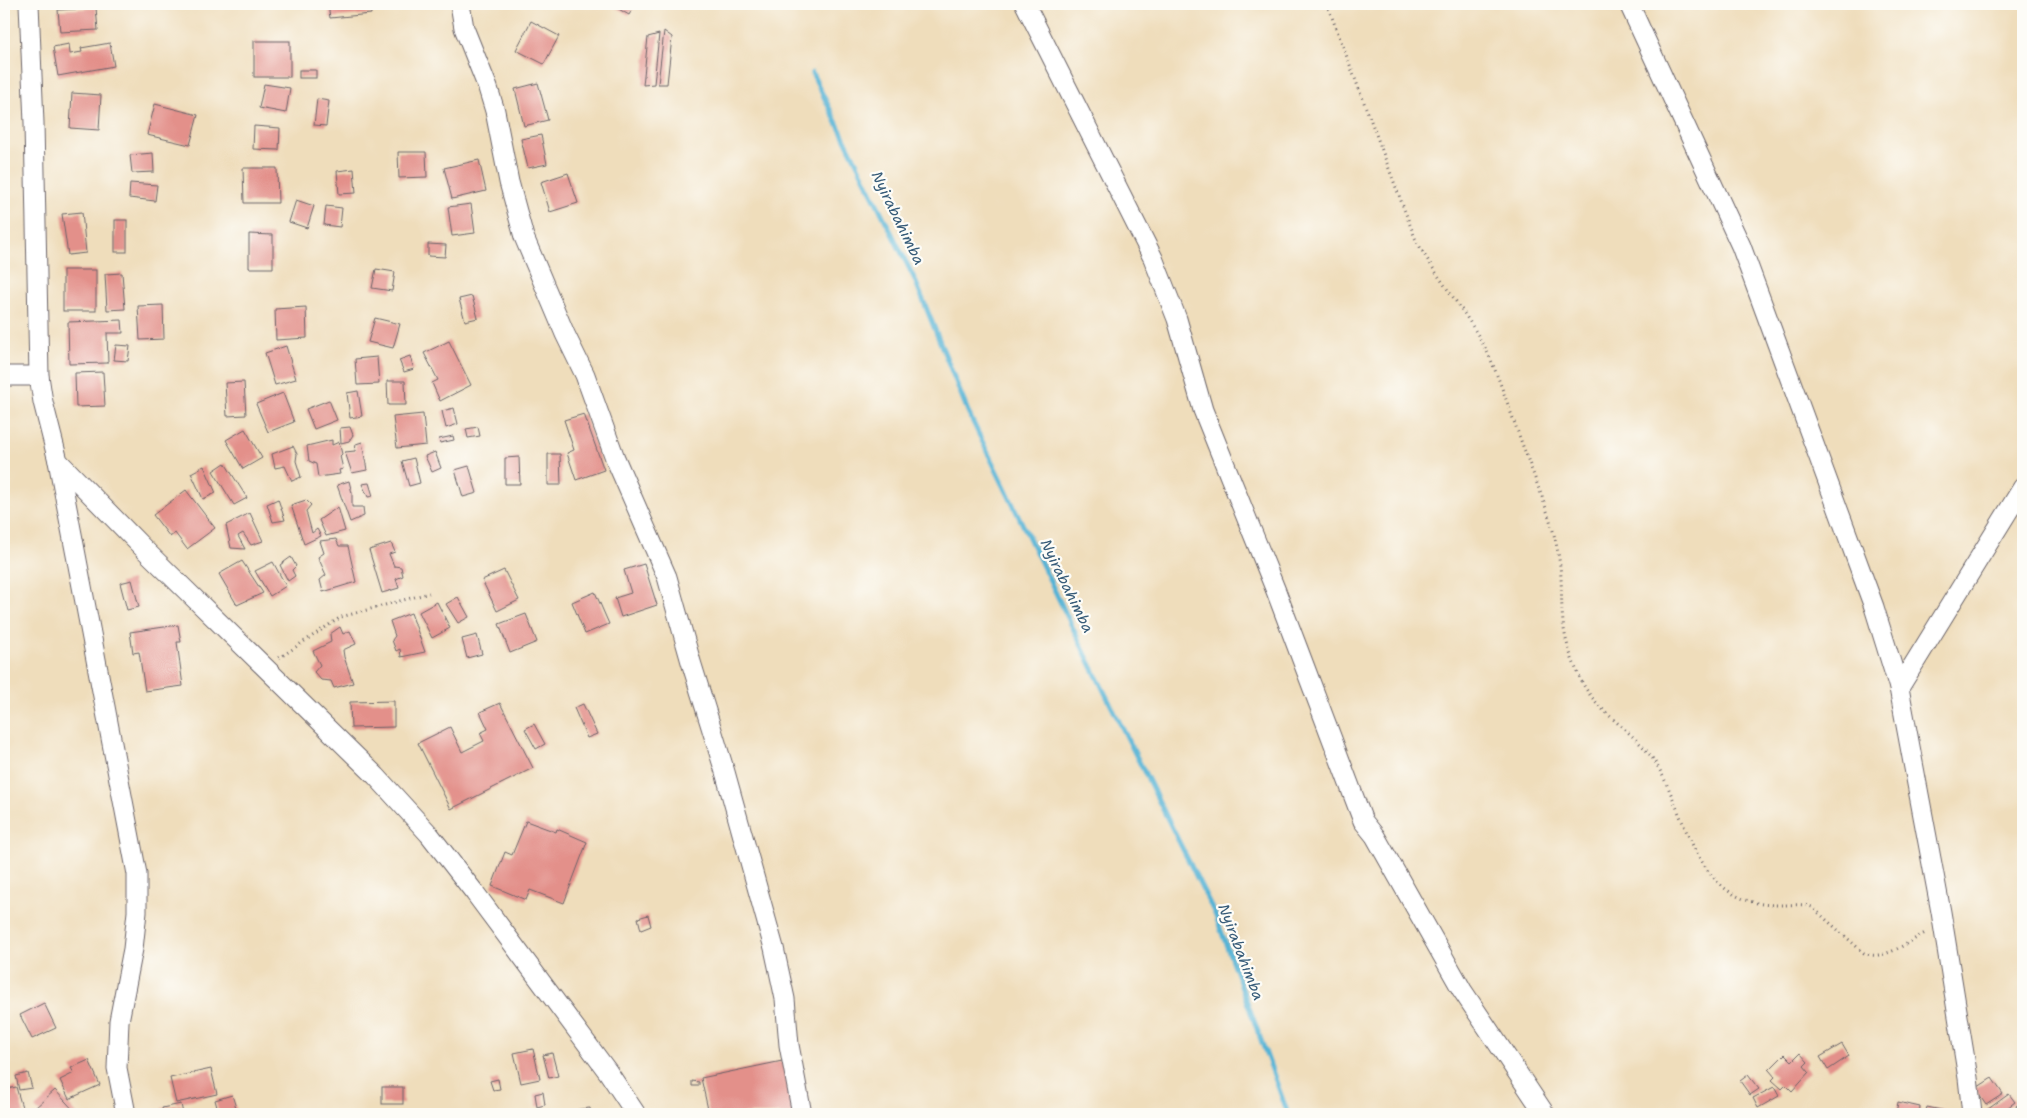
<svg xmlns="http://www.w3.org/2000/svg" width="2027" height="1118" font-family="'Shantell Sans',sans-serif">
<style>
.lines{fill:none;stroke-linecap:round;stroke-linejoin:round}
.stream{stroke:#57b4d5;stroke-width:5}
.building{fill:#e3908a}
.street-casing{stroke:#6a6368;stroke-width:21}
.path{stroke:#6a6368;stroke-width:3;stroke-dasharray:1 4;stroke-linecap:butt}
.street{stroke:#fff;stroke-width:19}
.labels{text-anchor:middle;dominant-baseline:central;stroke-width:4.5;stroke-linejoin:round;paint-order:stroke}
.water-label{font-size:15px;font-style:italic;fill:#375c79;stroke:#fdfcf7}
</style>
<rect width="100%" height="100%" fill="#fdfcf7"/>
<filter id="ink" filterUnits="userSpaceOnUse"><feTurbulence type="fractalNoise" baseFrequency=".02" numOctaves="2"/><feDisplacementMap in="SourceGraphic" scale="10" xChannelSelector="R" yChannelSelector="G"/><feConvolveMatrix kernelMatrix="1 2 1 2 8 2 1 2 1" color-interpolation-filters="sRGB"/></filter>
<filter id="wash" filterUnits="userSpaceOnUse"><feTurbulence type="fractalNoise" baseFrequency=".0096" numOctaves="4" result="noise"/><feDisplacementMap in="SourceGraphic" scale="20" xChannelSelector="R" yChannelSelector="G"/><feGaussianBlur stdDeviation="1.12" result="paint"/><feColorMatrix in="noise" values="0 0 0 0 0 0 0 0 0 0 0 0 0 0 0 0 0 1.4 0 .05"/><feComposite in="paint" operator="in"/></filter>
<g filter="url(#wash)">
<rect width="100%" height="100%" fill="#efddbb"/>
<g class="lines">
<path class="stream" d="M812 73 915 280 969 414 1085 653 1215 914 1288 1114"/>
</g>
<g id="blocks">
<g class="building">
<path d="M328 4H370L371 14 330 18Z"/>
<path d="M610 4H635L629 15Z"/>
<path d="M96 8 98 30 60 32 58 10Z"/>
<path d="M531 21 559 36 544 64 516 50Z"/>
<path d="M664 31 672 37 667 84H658Z"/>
<path d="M659 34 654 84 643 85 648 37Z"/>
<rect x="254" y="41" width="36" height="36"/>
<path d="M110 43 114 66 58 76 53 47 69 44 70 54 82 52 81 48Z"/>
<rect x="299" y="70" width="17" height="8"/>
<path d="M538 83 548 120 524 126 515 89Z"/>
<path d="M264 84 290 88 286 113 259 108Z"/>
<path d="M72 93 101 95 99 130 70 128Z"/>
<path d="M317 99 329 101 326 126 314 125Z"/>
<path d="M155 104 198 115 190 145 147 135Z"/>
<path d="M254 126 280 128 279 150 253 149Z"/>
<path d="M541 135 547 164 528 168 521 139Z"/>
<path d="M398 152H426L427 177 399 178Z"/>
<path d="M153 153 154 172 132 173 130 155Z"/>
<path d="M479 160 486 191 452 199 444 168Z"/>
<path d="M243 168H277L278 203H244Z"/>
<path d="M354 169 356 193 339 194 337 171Z"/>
<path d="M568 173 578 203 550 212 541 182Z"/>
<path d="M130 183 157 185 155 201 129 198Z"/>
<path d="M296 200 314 206 307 228 289 222Z"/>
<path d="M471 204 475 233 452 236 448 207Z"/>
<path d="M326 206 342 208 340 227 324 225Z"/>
<path d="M82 212 86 253 68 255 62 214Z"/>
<rect x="115" y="220" width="12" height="32"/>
<path d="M249 234 273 235V268H249Z"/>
<path d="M428 244 446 245 445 257 428 256Z"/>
<path d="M376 269 395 272 392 291 372 288Z"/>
<rect x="63" y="270" width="33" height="41"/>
<path d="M122 273 125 309 107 310 105 274Z"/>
<path d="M472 296 478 318 465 321 459 299Z"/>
<path d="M163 305 164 339 140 340 138 306Z"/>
<path d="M306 307 307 338 276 340 275 309Z"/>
<path d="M375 318 400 324 393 348 368 342Z"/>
<path d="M122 320 123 333H107L108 363 69 364 68 322Z"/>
<path d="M449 341 471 385 440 401 432 383 438 380 424 353Z"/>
<path d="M116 345 130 346 128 361 114 360Z"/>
<path d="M286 346 296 379 275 385 265 353Z"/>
<path d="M410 356 414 369 404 372 399 360Z"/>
<path d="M377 357 379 384 357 385 355 359Z"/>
<path d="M103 372 105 406 76 407 75 373Z"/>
<path d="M387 381H405L406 405H388Z"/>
<path d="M244 382 246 415 227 416 225 383Z"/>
<path d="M358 391 362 416 350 418 347 393Z"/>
<path d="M283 393 294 422 268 432 256 404Z"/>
<path d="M329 400 337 420 314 429 306 409Z"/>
<path d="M454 408 458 424 446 428 442 411Z"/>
<path d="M423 414 426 445 397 448 393 417Z"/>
<path d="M584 414 604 470 576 480 567 453 574 450 564 420Z"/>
<path d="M350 427 353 435 349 441 341 443 340 428Z"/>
<path d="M478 427 480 436 468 438 466 429Z"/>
<path d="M245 429 262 458 243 469 226 440Z"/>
<path d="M453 436 454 440 440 443 439 439Z"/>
<path d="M332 440V445L339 442 342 454 340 456 343 469 339 470 340 474 318 477 316 464 309 461 307 446Z"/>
<path d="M362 442 367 470 352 473 345 452 355 451 356 444Z"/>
<path d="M293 446 297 454 296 461 301 477 292 481 285 466 275 468 272 454Z"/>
<path d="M435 452 441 468 432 472 425 456Z"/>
<path d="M548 454H560L561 485H548Z"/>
<path d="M519 457 520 484H505V458Z"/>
<path d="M414 458 420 483 409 486 402 461Z"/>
<path d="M225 463 247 498 234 505 213 471Z"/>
<path d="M204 466 216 493 203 499 191 473Z"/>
<path d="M469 466 477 493 463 497 455 470Z"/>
<path d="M349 481 352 493V507H363L364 516 350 522 337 485Z"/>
<path d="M369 483 373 496 368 497 362 484Z"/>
<path d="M186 490 215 528 187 549 175 533 170 537 153 515Z"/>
<path d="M278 499 285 520 273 522 267 504Z"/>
<path d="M306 500 311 505 306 511 312 533 317 529 321 536 304 544 291 505Z"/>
<path d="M338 507 345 531 326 536 319 520Z"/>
<path d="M250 513 263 541 251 545 243 533 238 536 245 549 231 548 226 525Z"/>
<path d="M336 539 339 546H348L356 582 323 592 320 580 326 575 318 557 324 553 320 541Z"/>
<path d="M391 543 395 552 389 554 394 566 401 567 403 576 396 579 399 588 382 593 369 550Z"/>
<path d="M291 557 296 566 292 570 295 576 288 581 280 565Z"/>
<path d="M242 561 263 593 237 605 219 574Z"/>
<path d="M273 562 286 586 270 596 255 571Z"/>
<path d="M644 564 657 605 621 617 615 598 631 593 624 570Z"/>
<path d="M504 570 519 600 497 611 482 580Z"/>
<path d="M132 580 139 607 127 610 120 583Z"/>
<path d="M595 592 609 624 585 634 572 602Z"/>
<path d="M458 597 469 617 458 623 446 604Z"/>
<path d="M437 602 450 628 432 638 419 612Z"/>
<path d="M411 613 425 652 401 657 400 649 396 651 392 640 395 636 390 621Z"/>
<path d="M526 614 537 642 510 653 499 624Z"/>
<path d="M178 625 181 642H177L183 686 145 691 139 652 133 653 130 632Z"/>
<path d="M340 627 343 634 350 631 356 644 343 650 344 657 353 683 334 688 331 681 321 680 314 672 320 665 313 651 331 642 330 634Z"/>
<path d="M477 635 482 654 467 658 462 639Z"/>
<path d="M394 701V727L351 728 350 702Z"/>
<path d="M500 703 533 768 451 809 418 743 450 727 462 752 484 741 480 733 488 729 480 712Z"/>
<path d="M583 704 597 734 587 738 574 708Z"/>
<path d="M534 724 545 744 536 749 525 729Z"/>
<path d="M526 821 556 832 557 829 587 842 564 903 530 890 526 900 492 886 505 852 512 855Z"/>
<path d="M648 915 651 926 641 930 638 918Z"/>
<path d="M44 1003 56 1028 32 1039 20 1015Z"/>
<path d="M1842 1044 1849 1056 1828 1070 1820 1057Z"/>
<path d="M533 1049 540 1079 521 1083 514 1053Z"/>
<path d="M552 1053 558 1076 549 1078 543 1055Z"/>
<path d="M1800 1053 1808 1062 1804 1066 1809 1072 1792 1091 1786 1085 1782 1089 1772 1080 1775 1077 1769 1070 1785 1054 1792 1061Z"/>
<path d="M89 1060 100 1085 69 1099 60 1080 74 1073 71 1068Z"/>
<path d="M787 1060 798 1114H709L701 1078Z"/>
<path d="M211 1069 217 1094 176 1103 170 1078Z"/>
<path d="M28 1073 32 1088 19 1090 16 1076Z"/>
<path d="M1748 1075 1759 1089 1750 1095 1740 1081Z"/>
<path d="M1992 1078 2003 1094 1986 1105 1975 1089Z"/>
<path d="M498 1079 500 1089 493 1090 490 1081Z"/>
<path d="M692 1081 699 1082V1086H692Z"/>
<path d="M16 1087 24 1114H4V1090Z"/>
<rect x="382" y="1087" width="21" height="17"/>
<path d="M1774 1087 1779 1096 1758 1108 1753 1098Z"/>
<path d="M55 1090 77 1114H41L35 1108Z"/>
<path d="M543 1092 545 1105 537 1107 535 1094Z"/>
<path d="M2009 1094 2015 1102 1999 1114H1986L1984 1112Z"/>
<path d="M232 1095 238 1114H219L215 1100Z"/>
<path d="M1898 1102 1920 1107 1919 1114H1896Z"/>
<path d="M2023 1102V1110L2019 1112 2016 1106Z"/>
<path d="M181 1104 183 1114H163L162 1108Z"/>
<path d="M1927 1107 1946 1111 1945 1114H1925Z"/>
<path d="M590 1108 591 1114H547V1113Z"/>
</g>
</g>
</g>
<g filter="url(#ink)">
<use href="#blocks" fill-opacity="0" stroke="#6a6368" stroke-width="1"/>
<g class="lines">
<g class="street-casing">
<g id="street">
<path d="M29 4 34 123 39 376 43 402 58 461 148 553 376 776 429 834 475 893 608 1072 636 1114"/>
<path d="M460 4 464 28 488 88 495 111 509 182 524 237 565 334 585 375 615 458 667 577 691 662 725 772 774 948 785 999 789 1045 802 1114"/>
<path d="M1025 4 1153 258 1177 319 1203 410 1276 591 1363 821 1375 836 1462 990 1545 1114"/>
<path d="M1629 4 1741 246 1874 607 1899 688 1941 912 1968 1078 1972 1114"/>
<path d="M4 376H39"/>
<path d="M58 461 137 874V912L133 949 119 1021 117 1068 126 1114"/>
<path d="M1899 688 2023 487"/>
</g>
</g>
<g class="path">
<path d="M1327 4 1415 238C1437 280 1471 316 1491 360 1504 392 1515 425 1527 457 1539 490 1554 524 1559 559 1563 582 1560 606 1564 629 1567 647 1573 663 1581 680 1597 714 1635 731 1655 762 1684 808 1692 887 1753 902 1770 907 1788 904 1806 905L1812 907 1864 953C1884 962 1909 941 1927 932"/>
<path d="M279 658 341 617 429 593"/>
</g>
<use href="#street" class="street"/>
</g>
</g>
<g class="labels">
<g class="water-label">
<text transform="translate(898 218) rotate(64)">Nyirabahimba</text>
<text transform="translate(1067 586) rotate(64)">Nyirabahimba</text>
<text transform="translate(1241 952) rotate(69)">Nyirabahimba</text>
</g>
</g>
<rect width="2027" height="1118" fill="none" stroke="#fdfcf7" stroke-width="20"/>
</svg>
